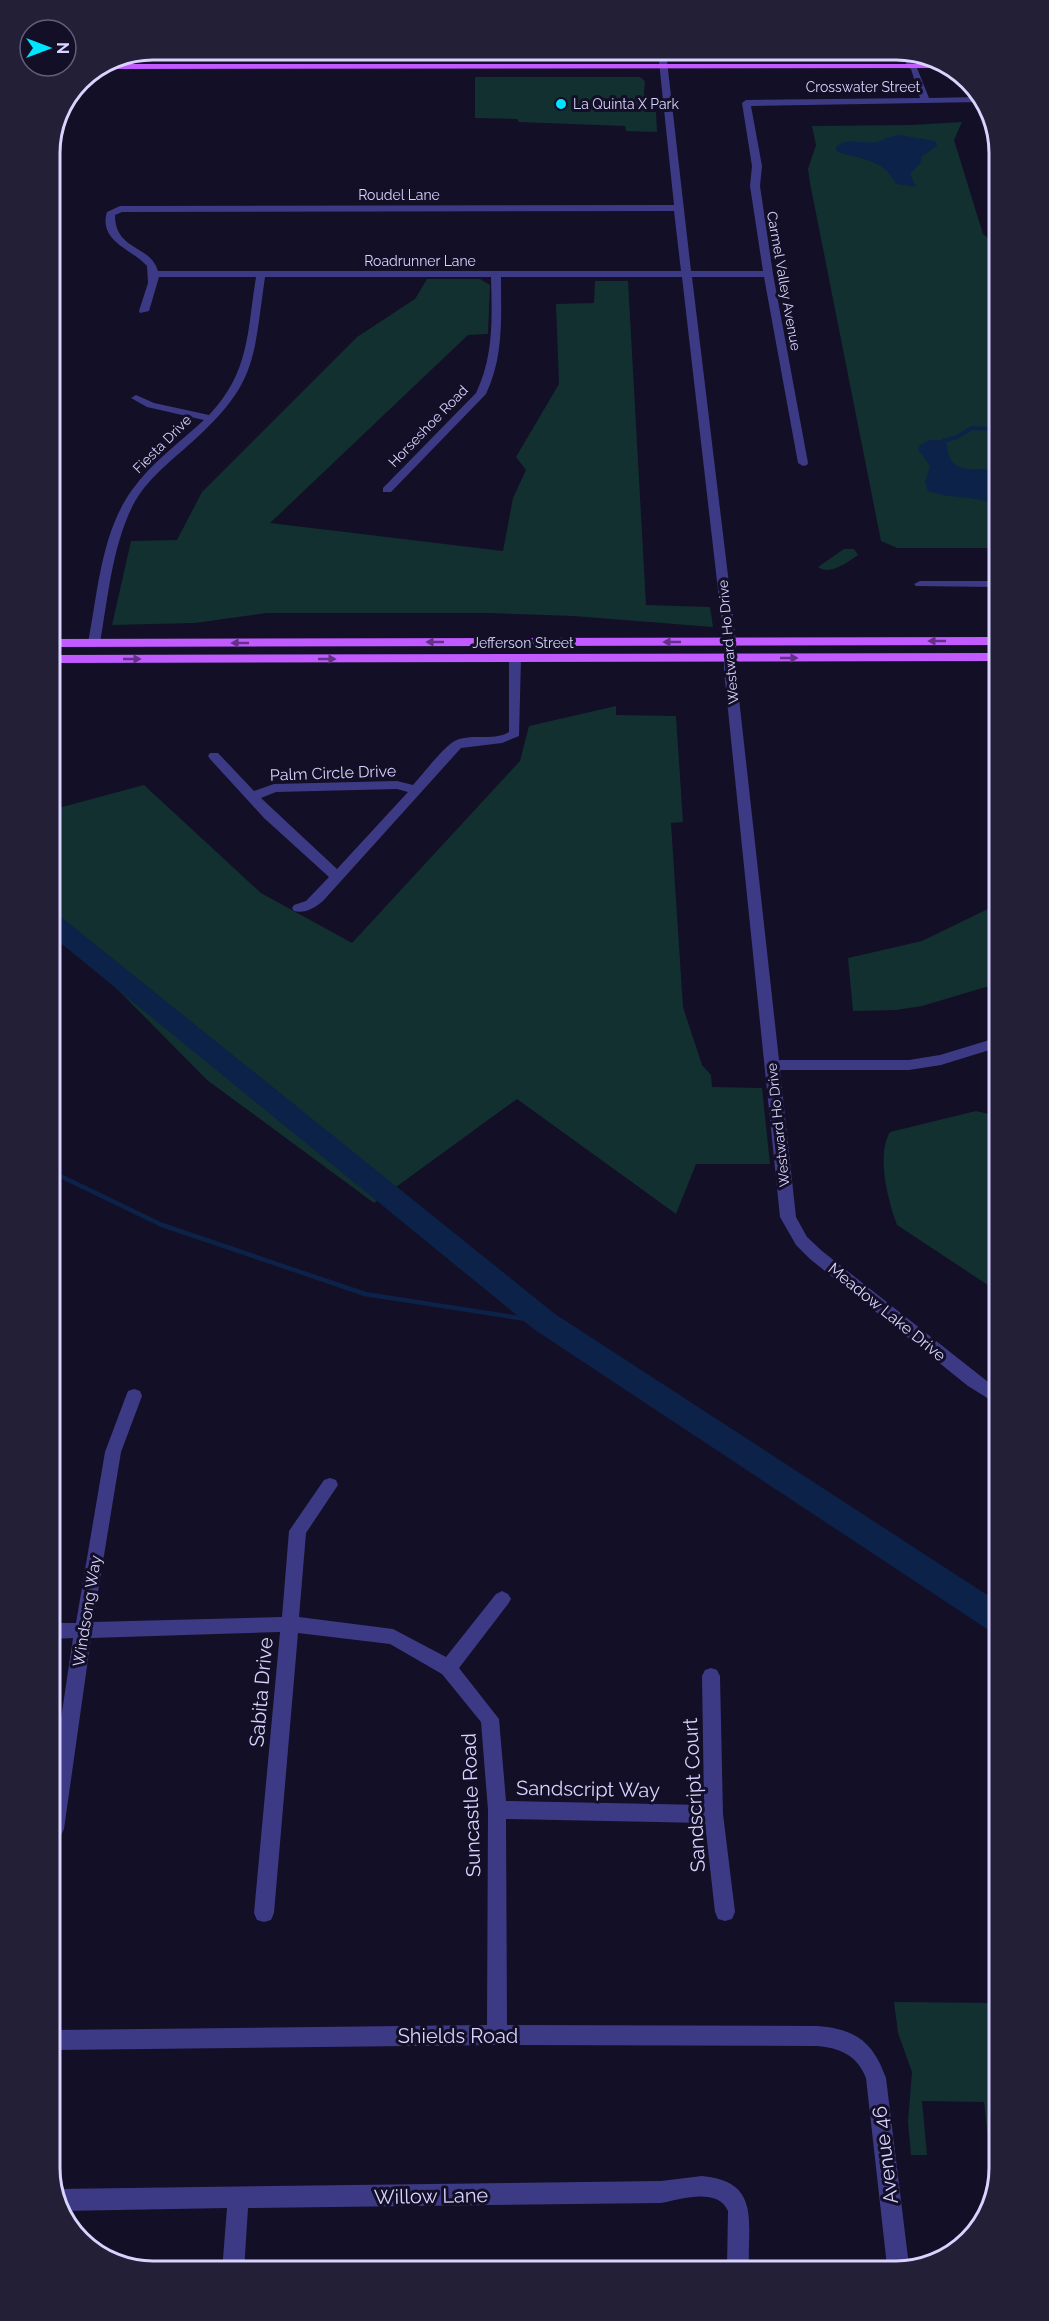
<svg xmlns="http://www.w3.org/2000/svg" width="1049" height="2321" font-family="Raleway,sans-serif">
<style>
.green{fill:#12302f}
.water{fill:#0c2248}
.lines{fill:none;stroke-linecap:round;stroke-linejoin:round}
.stream-far1{stroke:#0c2248;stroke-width:4}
.stream{stroke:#0c2248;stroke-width:4.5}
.river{fill:#0c2248;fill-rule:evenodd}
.minor{fill:#3d3a85;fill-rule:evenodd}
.major{fill:#c25bff;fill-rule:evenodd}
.oneway{fill:#623188}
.poi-dot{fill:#00e5ff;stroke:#130f26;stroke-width:2}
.labels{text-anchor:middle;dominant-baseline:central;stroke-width:6;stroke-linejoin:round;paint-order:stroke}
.far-street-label{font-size:14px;fill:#d9d4ff;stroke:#130f26}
.far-poi-label{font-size:14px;fill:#d9d4ff;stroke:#130f26;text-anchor:start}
.street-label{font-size:16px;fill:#d9d4ff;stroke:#130f26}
.near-street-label{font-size:20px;fill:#d9d4ff;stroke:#130f26}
.rim{fill:none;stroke:#d9d4ff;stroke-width:3}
</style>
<rect width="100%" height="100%" fill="#130f26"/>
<g class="green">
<path d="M475 77H640L645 81 644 93 647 112H656L657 132 626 131 625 126 519 122 517 119 475 118Z"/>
<path d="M962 122 954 140 983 234 994 243 995 548H897L881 541 810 183 808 169 816 145 812 126 911 125Z"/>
<path d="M427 279H480L490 285 488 334 468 335 270 523 503 551 513 498 526 470 516 457 559 384 556 304 594 303 595 281H628L646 605 710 607 713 627 573 616 489 613H267L195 623 112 625 131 541 177 540 202 492 357 337 415 299Z"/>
<path d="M844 549H854L858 555C848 562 830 576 818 567Z"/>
<path d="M616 706V715L676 716 683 822 671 823 683 1007 702 1065 711 1075 712 1087 762 1088 770 1164H696L676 1214 517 1099 374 1203 207 1080 52 923 51 810 144 785 261 893 352 943 520 761 529 726Z"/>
<path d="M996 905V984L922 1006 896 1010 853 1011 848 958 922 941Z"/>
<path d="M976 1111 997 1116V1291L897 1225C888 1201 876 1155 890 1132Z"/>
<path d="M894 2002 999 2003V2155H990L984 2102 922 2101 927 2155H911L908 2122 912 2072 898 2033Z"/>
</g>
<g class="water">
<path d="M900 135 935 141 937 146 921 157V162L910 174 916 187 896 184C885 160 861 159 837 152L836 147C848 136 866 146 880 141 887 138 892 136 900 135Z"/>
<path d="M930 440H941L947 444C948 474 972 470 995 468V504C972 495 950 499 928 491L925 482 930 466 918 449 920 445Z"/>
</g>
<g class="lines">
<path class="stream-far1" d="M943 441 957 437 972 428 995 429"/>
<path class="stream" d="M52 1172 162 1225 365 1294 545 1322"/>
<g class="river">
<path d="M89 74 95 78C90 85 83 92 74 92L80 80Z"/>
<path d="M52 915 61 917 555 1314 998 1602V1633L987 1629 535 1330 52 936Z"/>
</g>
<g class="minor">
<path d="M903 50 911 53 929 98 978 97 982 102 751 106 762 166 760 186 773 274 808 463 807 465 803 466 798 463 764 277H692L736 642V671L779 1060H909L940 1055 996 1038V1048L941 1065 909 1070H780L796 1217 807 1237 822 1251 997 1389V1404L968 1386 810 1259 796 1245 780 1217 724 671V642L682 277H501C501 318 504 356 486 394L391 492H383V488L476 393C494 356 492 317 491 277H265C253 359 258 383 192 442 171 461 146 480 133 505 112 547 108 598 100 643L94 647 88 643C98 592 101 533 132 490 151 463 180 442 204 420L147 407 131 398 136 395 154 403 209 415C250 372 247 332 256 277H159L149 311 140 313 139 311 148 283 147 266C132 249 98 241 107 212L120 206 674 205 658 52H666L691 271H763L750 186 752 166 742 103 746 100 920 98 911 69 907 67ZM674 211 681 271H158C150 244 115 251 115 215L122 212Z"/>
<path d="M920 581H995V587L916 586 914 584Z"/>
<path d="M515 654 521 658 519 736 502 743 461 748 323 901C315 908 304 914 294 911L292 908 294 905 306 901 329 877 264 818 210 759 208 756 210 753H218L254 791 274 784 397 781 413 785C423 774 442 749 453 742 469 732 492 742 509 732V658ZM397 789 408 792 337 869 261 798 276 792Z"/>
<path d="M134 1389 140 1391 142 1396 121 1452 93 1622 282 1617 289 1531 324 1480 330 1478 336 1480 338 1485 306 1533 299 1617 393 1629 446 1657 496 1594 502 1591 508 1594 511 1599 508 1604 459 1668 499 1719 506 1801 704 1805 702 1676 705 1670 711 1668 717 1670 720 1676 723 1814 735 1912 732 1919 725 1921 718 1919 715 1912 705 1823 506 1819 507 2025 817 2026C856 2029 873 2042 886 2078L909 2266H887L866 2078C857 2055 840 2048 817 2046L497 2045 55 2050V2030L487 2025 488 1810 481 1722 442 1674 390 1644 298 1633 274 1913 271 1920 264 1922 257 1920 254 1913 280 1632 91 1638 64 1829 61 1835 54 1838V1766L73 1638 54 1639V1623H76L105 1452 126 1396 128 1391Z"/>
<path d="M702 2176C762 2181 747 2224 749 2267H727L728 2211C718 2187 681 2199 661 2203L248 2208 244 2271H222L227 2208 62 2211 55 2202V2189L661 2181Z"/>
</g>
<g class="major">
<path d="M103 64H942L952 68 96 69Z"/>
<path d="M995 637V645L51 647V639Z"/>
<path d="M995 653V661L51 663V655Z"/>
</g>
</g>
<defs><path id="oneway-solid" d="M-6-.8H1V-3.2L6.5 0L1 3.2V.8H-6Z" transform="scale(1.5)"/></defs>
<g class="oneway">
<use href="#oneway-solid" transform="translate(937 641) rotate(180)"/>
<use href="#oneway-solid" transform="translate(435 642) rotate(180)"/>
<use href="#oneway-solid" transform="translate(672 642) rotate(180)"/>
<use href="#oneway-solid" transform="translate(240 643) rotate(180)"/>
<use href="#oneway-solid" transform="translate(789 658)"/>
<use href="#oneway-solid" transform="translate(132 659)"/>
<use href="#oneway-solid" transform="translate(327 659)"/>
</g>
<circle class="poi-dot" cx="561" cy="104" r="6"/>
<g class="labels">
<g class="far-street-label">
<text x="863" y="87">Crosswater Street</text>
<text x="399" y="195">Roudel Lane</text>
<text x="420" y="261">Roadrunner Lane</text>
<text transform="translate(784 281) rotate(80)">Carmel Valley Avenue</text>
<text transform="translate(428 426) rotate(-46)">Horseshoe Road</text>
<text transform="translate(162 444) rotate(-45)">Fiesta Drive</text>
<text transform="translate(728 642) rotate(-95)">Westward Ho Drive</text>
<text x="523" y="643">Jefferson Street</text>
<text transform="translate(778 1125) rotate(-96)">Westward Ho Drive</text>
</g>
<g class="far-poi-label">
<text x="573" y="104">La Quinta X Park</text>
</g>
<g class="street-label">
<text transform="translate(333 773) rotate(-2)">Palm Circle Drive</text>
<text transform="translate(887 1312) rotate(39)">Meadow Lake Drive</text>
<text transform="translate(87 1611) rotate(-81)">Windsong Way</text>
</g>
<g class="near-street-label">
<text transform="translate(261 1692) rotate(-85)">Sabita Drive</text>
<text transform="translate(588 1789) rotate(1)">Sandscript Way</text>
<text transform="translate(694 1795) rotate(-93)">Sandscript Court</text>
<text transform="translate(471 1805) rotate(-92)">Suncastle Road</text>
<text x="458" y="2036">Shields Road</text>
<text transform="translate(885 2155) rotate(-97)">Avenue 46</text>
<text transform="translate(431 2196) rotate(-1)">Willow Lane</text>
</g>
</g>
<path d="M0 0H1049V2321H0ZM153 60H896A93 93 0 0 1 989 153V2168A93 93 0 0 1 896 2261H153A93 93 0 0 1 60 2168V153A93 93 0 0 1 153 60Z" fill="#231f37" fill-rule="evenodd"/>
<path class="rim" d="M153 60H896A93 93 0 0 1 989 153V2168A93 93 0 0 1 896 2261H153A93 93 0 0 1 60 2168V153A93 93 0 0 1 153 60Z"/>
<g transform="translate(48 48) rotate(90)"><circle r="28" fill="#130f26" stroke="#625e7d" stroke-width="1.5"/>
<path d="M0-4.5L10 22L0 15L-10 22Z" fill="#00e5ff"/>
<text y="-9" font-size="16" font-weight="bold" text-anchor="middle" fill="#d9d4ff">N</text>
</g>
</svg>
